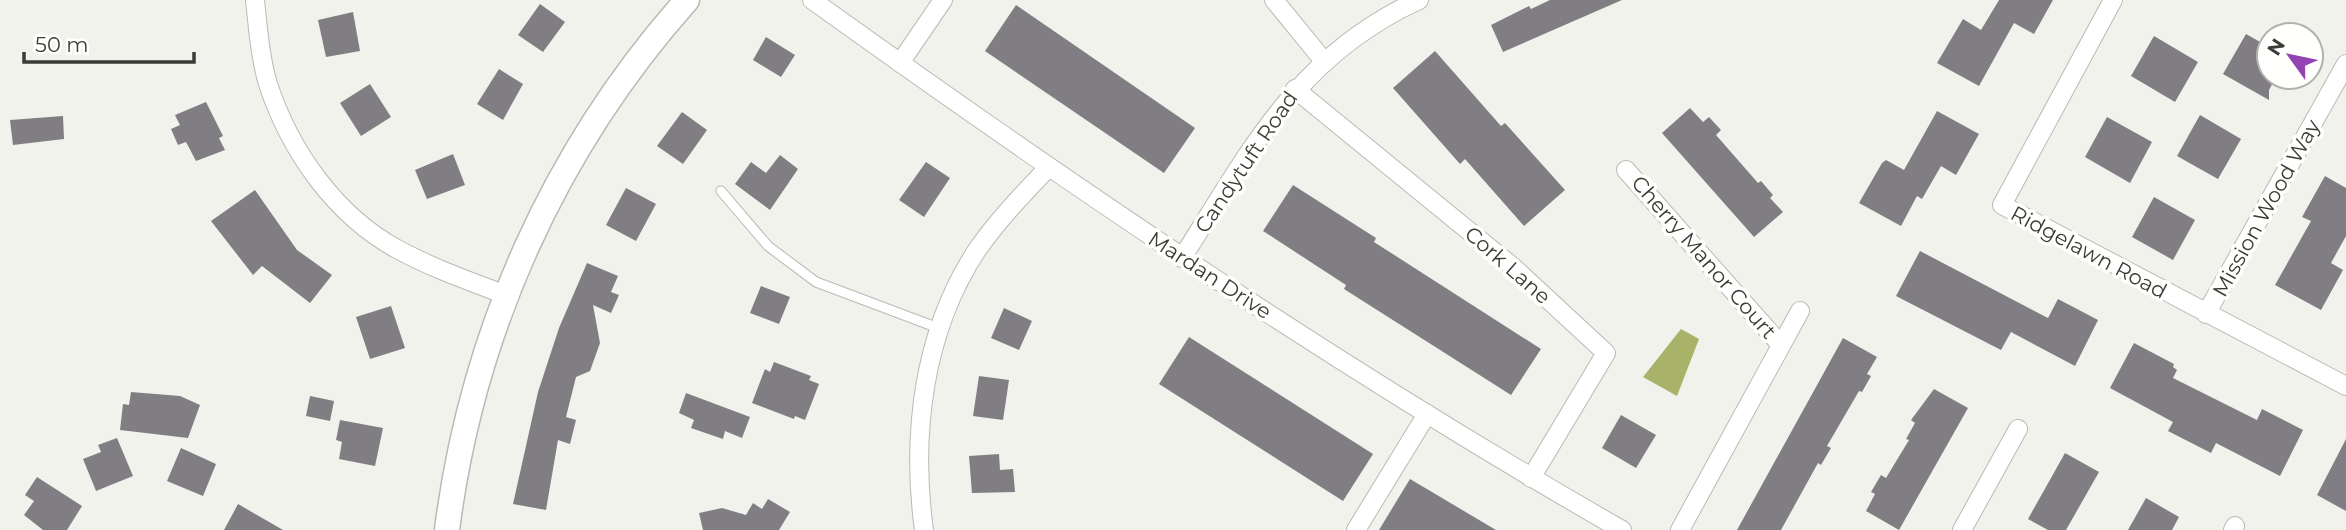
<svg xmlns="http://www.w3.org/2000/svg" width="2346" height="530" font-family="Montserrat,sans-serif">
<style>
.water{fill:#a8b269}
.building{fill:#817e83}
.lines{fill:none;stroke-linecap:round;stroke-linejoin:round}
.lane-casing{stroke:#b9bab4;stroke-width:11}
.street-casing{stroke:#b9bab4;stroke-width:20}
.secondary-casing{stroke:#b9bab4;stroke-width:27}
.lane{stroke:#fff;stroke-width:9}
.street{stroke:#fff;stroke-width:18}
.secondary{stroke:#fff;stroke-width:24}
.labels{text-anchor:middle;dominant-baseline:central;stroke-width:7;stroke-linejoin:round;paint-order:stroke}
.street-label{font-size:21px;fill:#3b3c39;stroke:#fffffe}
</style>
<rect width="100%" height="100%" fill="#f1f2eb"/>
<path class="water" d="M1681 329 1699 339 1677 396 1643 377Z"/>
<g class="building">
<path d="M1550 0H1622L1503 52 1491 25 1529 6 1531 9Z"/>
<path d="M1999 0H2053L2034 34 2014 23 1979 86 1937 63 1963 19 1981 30Z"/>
<path d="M540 4 565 22 543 52 518 35Z"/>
<path d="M1016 5 1195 128 1164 173 985 51Z"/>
<path d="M353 12 360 51 326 57 318 20Z"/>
<path d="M2246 34 2269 47V77H2276L2269 90V100L2223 74Z"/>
<path d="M2154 36 2198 62 2175 102 2131 76Z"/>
<path d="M766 37 795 55 781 77 753 60Z"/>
<path d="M1435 51 1501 126 1505 123 1565 190 1524 226 1465 159 1460 164 1393 88Z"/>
<path d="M499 69 523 84 503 120 477 104Z"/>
<path d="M370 84 391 117 361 136 340 103Z"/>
<path d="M206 102 223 136 219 138 225 150 196 161 186 142 178 145 171 129 180 125 175 115Z"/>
<path d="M1690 108 1703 122 1709 117 1721 130 1716 135 1758 183 1761 181 1773 195 1770 198 1783 212 1754 237 1662 133Z"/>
<path d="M1937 111 1979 134 1956 175 1941 166 1922 199 1917 196 1901 226 1859 203 1882 163 1886 160 1904 170Z"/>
<path d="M682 112 707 130 683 164 657 146Z"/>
<path d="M2200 115 2241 139 2218 179 2177 156Z"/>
<path d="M63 116 64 139 13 145 10 120Z"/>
<path d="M2107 117 2152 142 2130 183 2085 157Z"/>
<path d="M453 154 465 185 427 199 415 170Z"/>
<path d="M780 155 798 169 770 210 735 184 751 162 766 173Z"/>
<path d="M926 162 950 178 924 217 899 200Z"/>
<path d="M2325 176 2346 188V236L2331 263 2343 270 2321 310 2275 285 2311 221 2302 217Z"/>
<path d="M1293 185 1376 238 1374 242 1541 349 1511 395 1344 289 1346 285 1263 231Z"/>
<path d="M626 188 656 204 636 241 606 225Z"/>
<path d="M255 190 297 250 332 275 310 303 262 266 253 275 211 221Z"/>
<path d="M2154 197 2195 220 2173 260 2132 237Z"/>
<path d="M1920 251 2048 318 2058 299 2098 320 2075 366 2011 332 2001 350 1896 296Z"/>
<path d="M587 263 618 276 611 292 619 295 611 313 593 305 600 343 590 371 576 377 566 417 576 420 570 444 558 440 546 510 513 504 538 392 559 328Z"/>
<path d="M761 286 790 297 779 324 750 313Z"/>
<path d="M391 306 405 348 370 359 356 317Z"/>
<path d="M1004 308 1032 321 1019 350 991 338Z"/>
<path d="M1189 337 1373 454 1343 501 1159 384Z"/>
<path d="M1843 338 1877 357 1867 374 1871 376 1862 392 1859 391 1827 446 1831 448 1821 465 1818 463 1781 530H1737Z"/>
<path d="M2134 343 2174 364 2173 367 2177 370 2173 378 2257 420 2262 409 2303 430 2280 476 2216 443 2211 453 2168 431 2173 422 2110 388Z"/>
<path d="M774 362 811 376 809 380 819 384 805 420 795 416 794 419 752 403 765 369 770 372Z"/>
<path d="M979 376 1009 380 1003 420 973 416Z"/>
<path d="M1934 389 1968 408 1899 530 1866 511 1875 494 1871 492 1881 475 1886 478 1909 440 1906 439 1915 423 1911 420Z"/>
<path d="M131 392 180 396 200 405 188 438 120 430 123 404 129 405Z"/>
<path d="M686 393 750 417 742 438 725 431 723 439 691 428 694 420 679 413Z"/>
<path d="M310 396 334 401 330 421 306 416Z"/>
<path d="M1621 415 1656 435 1636 468 1602 448Z"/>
<path d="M340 420 383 428 375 466 339 459 342 442 336 440Z"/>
<path d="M117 438 133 476 96 491 83 459 101 452 98 445Z"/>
<path d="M2346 439V511L2317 495Z"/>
<path d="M181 448 216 464 203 496 167 481Z"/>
<path d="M2065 453 2099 472 2066 530H2048L2028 519Z"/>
<path d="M999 454 1000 470 1013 469 1015 492 972 493 969 456Z"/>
<path d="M37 477 82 506 67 530H43L24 515 34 501 25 495Z"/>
<path d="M1410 479 1496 530H1379Z"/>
<path d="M2146 498 2179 517 2172 530H2128Z"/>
<path d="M768 499 790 512 779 530H703L699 513 722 508 746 515 753 503 762 509Z"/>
<path d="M238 504 283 530H224Z"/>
</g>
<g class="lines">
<g class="lane-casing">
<path id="lane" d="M721 191 768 246 816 282 941 329"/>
</g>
<g class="street-casing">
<g id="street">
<path d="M255 0C258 28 260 57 268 84 290 151 335 215 397 249 432 268 469 281 506 295"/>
<path d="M812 0C1074 188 1342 370 1622 530"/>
<path d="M1274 0 1323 60"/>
<path d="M2113 0 2002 205 2346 386"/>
<path d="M900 63 943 0"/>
<path d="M1295 89 1513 267 1606 353 1531 478"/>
<path d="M1626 170 1781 345"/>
<path d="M1182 258C1250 151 1298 55 1419 0"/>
<path d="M2206 314 2346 64"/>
<path d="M924 530C911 435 923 332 977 250 998 220 1022 195 1047 169"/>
<path d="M1356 530 1427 414"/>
<path d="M1680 530 1800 311"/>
<path d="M1962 530 2018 429"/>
<path d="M2233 530 2235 526"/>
</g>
</g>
<g class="secondary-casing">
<path id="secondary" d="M447 530C472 333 555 148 687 0"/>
</g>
<use href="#lane" class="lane"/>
<use href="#street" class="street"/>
<use href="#secondary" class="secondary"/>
</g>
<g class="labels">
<g class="street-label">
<text transform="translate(1246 162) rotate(-56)">Candytuft Road</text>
<text transform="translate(2266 208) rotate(-61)">Mission Wood Way</text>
<text transform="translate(2089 252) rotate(28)">Ridgelawn Road</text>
<text transform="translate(1704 257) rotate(49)">Cherry Manor Court</text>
<text transform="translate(1508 265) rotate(41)">Cork Lane</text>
<text transform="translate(1210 275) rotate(33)">Mardan Drive</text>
</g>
</g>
<g transform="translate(2290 56) rotate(303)"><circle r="33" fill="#fffffe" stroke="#b1b1af" stroke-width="2"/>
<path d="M0-5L12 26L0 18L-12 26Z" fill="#9343b2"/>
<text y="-10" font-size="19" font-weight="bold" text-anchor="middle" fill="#3b3c39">N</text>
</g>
<path d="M24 52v10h170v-10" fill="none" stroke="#3b3c39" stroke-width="3.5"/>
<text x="35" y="52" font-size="21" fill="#3b3c39" stroke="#fffffe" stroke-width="5" paint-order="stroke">50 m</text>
</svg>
